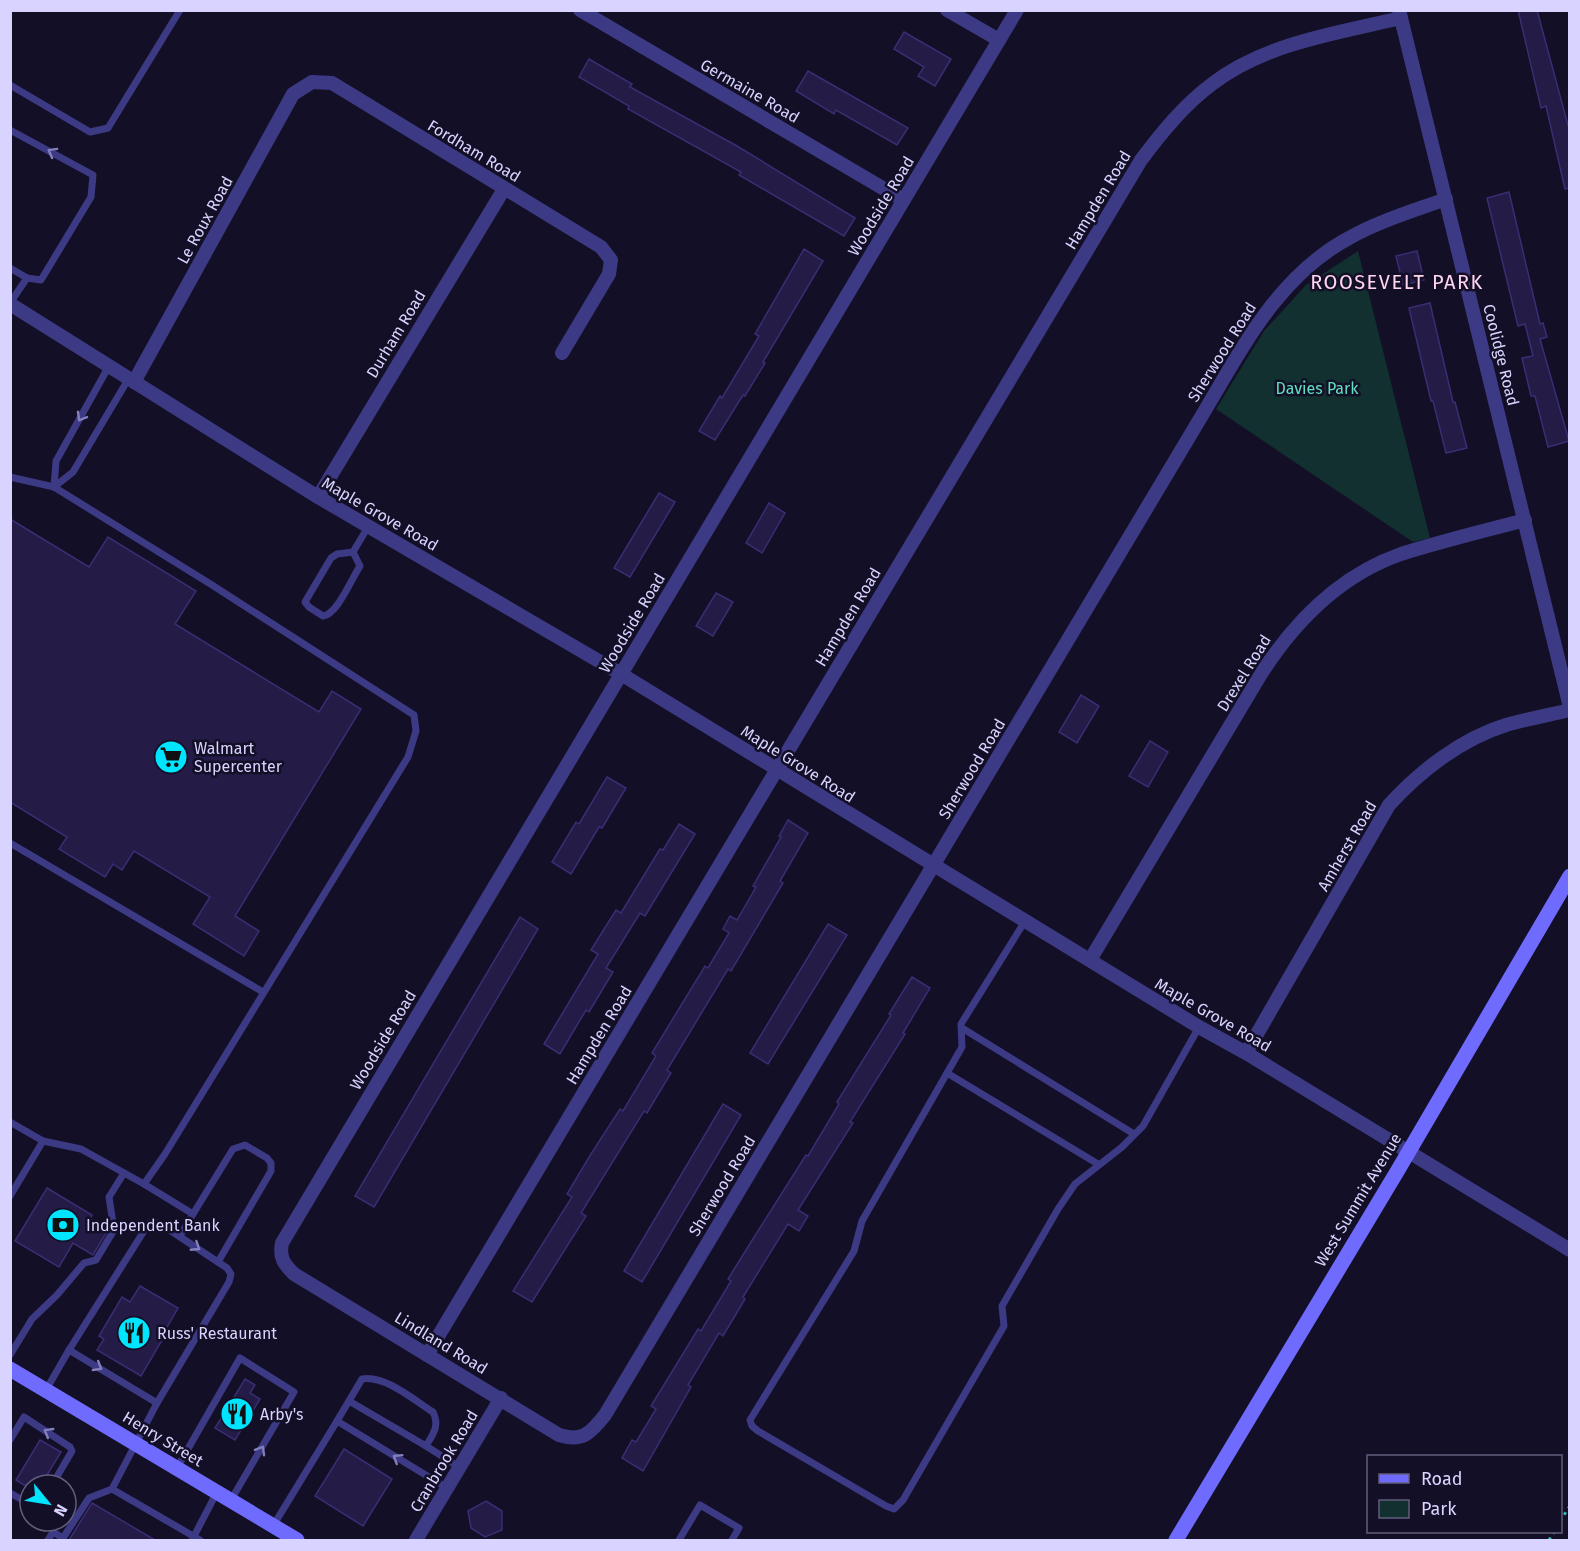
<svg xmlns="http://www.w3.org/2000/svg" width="1580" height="1551" font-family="'Fira Sans',sans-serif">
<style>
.green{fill:#12302f}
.building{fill:#241b47;stroke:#3b2d73;stroke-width:1.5}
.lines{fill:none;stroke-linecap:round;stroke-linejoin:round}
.path{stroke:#2fb8b0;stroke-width:3;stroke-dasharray:3 4.5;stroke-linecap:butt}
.lane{stroke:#3d3a85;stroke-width:7}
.street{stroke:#3d3a85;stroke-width:14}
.secondary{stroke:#6f6bff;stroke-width:15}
.oneway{stroke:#837fbc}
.labels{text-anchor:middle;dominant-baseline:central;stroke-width:5;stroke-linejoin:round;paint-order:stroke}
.street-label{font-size:16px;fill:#d9d4ff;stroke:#130f26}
.park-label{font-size:16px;fill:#5fe0c0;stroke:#130f26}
.poi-label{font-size:16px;fill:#d9d4ff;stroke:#130f26;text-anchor:start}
.quarter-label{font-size:20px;letter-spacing:1.5px;fill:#ffd6f0;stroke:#130f26}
</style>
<rect width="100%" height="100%" fill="#130f26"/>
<path class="green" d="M1358 251 1430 538 1413 542 1216 409 1264 331 1306 285Z"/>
<g class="building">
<path d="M1518 10H1537L1569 129V188L1565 189 1546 106 1541 108Z"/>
<path d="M904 32 951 59 935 86 918 76 924 67 894 49Z"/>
<path d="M589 59 632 84 630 87 737 146 855 218 844 236 739 175 741 172 628 109 629 106 579 77Z"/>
<path d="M808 71 908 128 897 145 836 110 834 114 796 91Z"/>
<path d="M1509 192 1540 324 1543 323 1547 337 1540 339 1569 441 1548 447 1535 396H1531L1522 358 1533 356 1525 324 1518 326 1487 198Z"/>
<path d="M804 249 823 261 763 362 765 363 745 396 743 395 715 440 699 431 720 396 722 398 759 336 755 334Z"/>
<path d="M1417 251 1424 280 1403 285 1396 256Z"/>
<path d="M1430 303 1453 402H1455L1467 448 1446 453 1433 401H1431L1409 308Z"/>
<path d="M659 493 675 502 630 577 614 568Z"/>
<path d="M769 503 785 513 762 553 746 543Z"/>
<path d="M10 519 89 567 108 537 196 591 175 624 319 712 332 691 361 709 235 916 259 931 244 956 193 924 210 897 134 851 122 870 113 864 105 877 59 849 67 837 10 802Z"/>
<path d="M716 593 733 602 713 636 696 626Z"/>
<path d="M1081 695 1099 706 1077 743 1059 732Z"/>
<path d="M1150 741 1168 752 1148 787 1129 776Z"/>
<path d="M607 777 626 788 602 828 599 827 571 874 552 862 576 822 579 824Z"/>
<path d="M788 820 808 833 780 881 783 883 731 971 728 969 667 1070 671 1073 647 1113 644 1111 581 1213 586 1216 532 1302 513 1291 572 1197 567 1194 591 1154 620 1109 623 1111 656 1056 652 1053 705 966 708 968 729 933 723 929 730 916 737 920 756 887 753 886 781 837 779 836Z"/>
<path d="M679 824 695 834 645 916 640 913 606 968 613 972 589 1012 586 1010 560 1054 544 1044 598 954 591 950 616 910 621 913 660 849 663 850Z"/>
<path d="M520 917 538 929 374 1207 355 1196Z"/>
<path d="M828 924 847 935 768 1064 750 1053Z"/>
<path d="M912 977 930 988 903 1033 905 1034 850 1122 853 1123 798 1210 808 1216 799 1231 788 1224 743 1297 745 1299 723 1336 719 1333 688 1385 691 1387 643 1471 622 1458 632 1440 636 1442 656 1409 651 1406 698 1329 701 1331 731 1281 728 1279 751 1242 806 1155 808 1156 839 1104 837 1102 891 1015 889 1014Z"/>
<path d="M723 1104 741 1115 642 1282 624 1271Z"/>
<path d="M47 1188 92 1215 90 1219 108 1230 93 1255 73 1243 59 1267 15 1241Z"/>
<path d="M140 1286 178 1308 166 1329 168 1330 141 1376 97 1350 104 1339 99 1336 122 1297 130 1302Z"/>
<path d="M245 1379 255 1385 250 1393 260 1399 235 1440 215 1428Z"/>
<path d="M40 1440 61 1452 41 1485H24L16 1480Z"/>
<path d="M344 1449 392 1479 363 1526 315 1496Z"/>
<path d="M486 1501 502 1511V1530L485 1537 471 1528 468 1511Z"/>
<path d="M92 1503 155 1540H69Z"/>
</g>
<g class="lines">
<g class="path">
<path d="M1560 1521 1570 1506"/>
<path d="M1549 1540 1554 1532"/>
</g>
<g class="lane">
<path d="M10 85 90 132 108 128 180 10"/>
<path d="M10 130 93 175 91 197 41 280 27 278 10 268"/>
<path d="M10 303 27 278"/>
<path d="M10 477 54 487 212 585 414 715 416 731 408 757 165 1154 144 1184 81 1149 43 1141 10 1122"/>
<path d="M54 487 56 461 109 366"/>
<path d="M54 487 73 472 129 378"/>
<path d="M353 552 360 566C352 578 337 615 323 616L309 607 305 602 331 558 337 554 353 552 368 527"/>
<path d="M10 843 263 992"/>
<path d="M1025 921 961 1024 962 1047 862 1221 854 1251 750 1420 752 1426 758 1431 886 1506 894 1509 903 1500 1004 1326 1002 1306 1058 1209 1075 1184 1122 1147 1143 1126 1199 1027"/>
<path d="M962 1028 1134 1134"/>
<path d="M947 1073 1098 1164"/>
<path d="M144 1184 193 1214 233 1149 245 1145 267 1158 271 1163V1171L218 1262"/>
<path d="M10 1196 43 1141"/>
<path d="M180 1236 193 1214"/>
<path d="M69 1350 149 1223H157L165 1227 227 1268 231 1274 229 1282 157 1403"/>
<path d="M10 1355 32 1319 57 1295 84 1263 96 1260 114 1230 109 1197 124 1173"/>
<path d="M46 1390 69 1350 157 1403 112 1489 200 1540"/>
<path d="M349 1401 426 1446"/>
<path d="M337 1421 362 1379C385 1375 414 1400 433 1412 440 1426 433 1434 426 1446L459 1467"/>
<path d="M10 1440 24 1417 70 1447 72 1451 52 1485"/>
<path d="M177 1468 240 1358 294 1392 231 1500"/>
<path d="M10 1493 30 1504"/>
<path d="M273 1526 337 1421 447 1488"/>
<path d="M48 1540 53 1532 63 1538 89 1498 112 1489"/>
<path d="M192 1540 217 1492"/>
<path d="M679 1540 700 1505 739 1528 732 1540"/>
</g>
<g class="street">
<path d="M580 10 903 200"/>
<path d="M947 10 999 40"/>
<path d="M1017 10 282 1243C279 1258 284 1264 294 1274L559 1435C582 1442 590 1434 605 1415L1207 407C1245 343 1280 275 1349 238 1379 221 1413 211 1446 199"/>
<path d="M1399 10 1570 707"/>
<path d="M10 304 318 497 621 674 1199 1027 1246 1053 1570 1250"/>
<path d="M134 382 293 94 312 82 332 83 601 247 611 260 609 274 562 353"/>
<path d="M318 497 504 189"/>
<path d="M1090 960 1261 674C1295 621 1341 575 1401 554 1442 541 1484 531 1525 520"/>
<path d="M1246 1053 1389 805C1420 771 1461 739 1506 725 1527 719 1549 715 1570 710"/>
<path d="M427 1355 1141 160C1162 132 1184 105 1212 84 1265 43 1338 33 1401 18"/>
<path d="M416 1540 501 1398"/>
</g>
<g class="secondary">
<path d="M10 1369 297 1540"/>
<path d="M1176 1540 1398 1170 1570 876"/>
</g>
</g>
<defs><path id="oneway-chevron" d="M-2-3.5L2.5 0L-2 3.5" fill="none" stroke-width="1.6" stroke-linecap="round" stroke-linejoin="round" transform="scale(1.5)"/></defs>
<g class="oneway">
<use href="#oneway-chevron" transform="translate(52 152) rotate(-151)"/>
<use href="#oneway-chevron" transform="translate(81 417) rotate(120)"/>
<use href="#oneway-chevron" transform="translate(196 1247) rotate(33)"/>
<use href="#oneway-chevron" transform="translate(98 1367) rotate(31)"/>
<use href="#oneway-chevron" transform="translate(48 1432) rotate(-149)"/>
<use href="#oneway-chevron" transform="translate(261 1450) rotate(-60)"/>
<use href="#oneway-chevron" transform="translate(397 1458) rotate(-148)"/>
</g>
<defs>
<g id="supermarket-disc" transform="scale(1.725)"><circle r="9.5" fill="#00e5ff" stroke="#130f26"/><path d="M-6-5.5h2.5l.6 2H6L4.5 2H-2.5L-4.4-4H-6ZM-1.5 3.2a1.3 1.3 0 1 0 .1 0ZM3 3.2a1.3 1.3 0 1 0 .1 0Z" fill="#111"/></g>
<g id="bank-disc" transform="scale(1.725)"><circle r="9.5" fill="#00e5ff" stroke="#130f26"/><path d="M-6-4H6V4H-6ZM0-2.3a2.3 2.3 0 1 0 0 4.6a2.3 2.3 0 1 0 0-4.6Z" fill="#111"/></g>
<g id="restaurant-disc" transform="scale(1.725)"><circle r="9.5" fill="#00e5ff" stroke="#130f26"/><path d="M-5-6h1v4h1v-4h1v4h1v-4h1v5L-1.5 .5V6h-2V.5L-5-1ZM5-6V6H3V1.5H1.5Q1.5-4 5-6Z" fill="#111"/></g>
</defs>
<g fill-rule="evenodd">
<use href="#supermarket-disc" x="171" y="757"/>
<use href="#bank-disc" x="63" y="1225"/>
<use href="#restaurant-disc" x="134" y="1333"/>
<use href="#restaurant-disc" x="237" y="1414"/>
</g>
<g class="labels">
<g class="street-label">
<text transform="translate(750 91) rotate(30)">Germaine Road</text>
<text transform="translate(474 151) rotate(31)">Fordham Road</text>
<text transform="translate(1098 200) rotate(-59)">Hampden Road</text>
<text transform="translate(881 206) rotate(-59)">Woodside Road</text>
<text transform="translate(205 220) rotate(-61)">Le Roux Road</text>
<text transform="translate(396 334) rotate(-59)">Durham Road</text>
<text transform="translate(1222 352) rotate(-58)">Sherwood Road</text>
<text transform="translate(1501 355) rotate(76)">Coolidge Road</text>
<text transform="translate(380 514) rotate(30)">Maple Grove Road</text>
<text transform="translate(848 617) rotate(-59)">Hampden Road</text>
<text transform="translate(632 623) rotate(-59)">Woodside Road</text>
<text transform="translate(1244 673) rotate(-58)">Drexel Road</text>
<text transform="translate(798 764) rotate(32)">Maple Grove Road</text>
<text transform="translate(972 769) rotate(-59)">Sherwood Road</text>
<text transform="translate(1347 846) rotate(-60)">Amherst Road</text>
<text transform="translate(1213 1015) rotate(30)">Maple Grove Road</text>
<text transform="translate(599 1035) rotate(-59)">Hampden Road</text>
<text transform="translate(383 1040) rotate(-59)">Woodside Road</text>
<text transform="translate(722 1186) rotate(-59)">Sherwood Road</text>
<text transform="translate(1358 1200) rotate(-59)">West Summit Avenue</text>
<text transform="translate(441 1343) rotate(31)">Lindland Road</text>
<text transform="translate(163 1439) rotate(31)">Henry Street</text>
<text transform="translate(444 1461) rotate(-59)">Cranbrook Road</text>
</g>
<g class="park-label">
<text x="1317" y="388">Davies Park</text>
</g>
<g class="poi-label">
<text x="194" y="748">Walmart<tspan x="194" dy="18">Supercenter</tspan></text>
<text x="86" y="1225">Independent Bank</text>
<text x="157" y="1333">Russ' Restaurant</text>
<text x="260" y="1414">Arby's</text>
</g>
<g class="quarter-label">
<text x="1397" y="282">ROOSEVELT PARK</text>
</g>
</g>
<rect width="1580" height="1551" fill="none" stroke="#d9d4ff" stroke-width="24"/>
<rect x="1367" y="1455" width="195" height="78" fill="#130f26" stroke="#625e7d" stroke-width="1.5"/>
<rect x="1379" y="1474" width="30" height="9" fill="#6f6bff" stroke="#625e7d" stroke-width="1.5"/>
<text x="1421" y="1485" font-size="18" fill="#d9d4ff">Road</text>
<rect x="1379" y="1500" width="30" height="18" fill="#12302f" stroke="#625e7d" stroke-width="1.5"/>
<text x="1421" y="1515" font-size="18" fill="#d9d4ff">Park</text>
<g transform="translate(48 1503) rotate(120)"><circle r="28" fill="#130f26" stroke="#625e7d" stroke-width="1.5"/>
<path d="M0-4.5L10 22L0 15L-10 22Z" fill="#00e5ff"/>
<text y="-9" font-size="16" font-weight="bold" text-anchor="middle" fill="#d9d4ff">N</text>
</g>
</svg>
